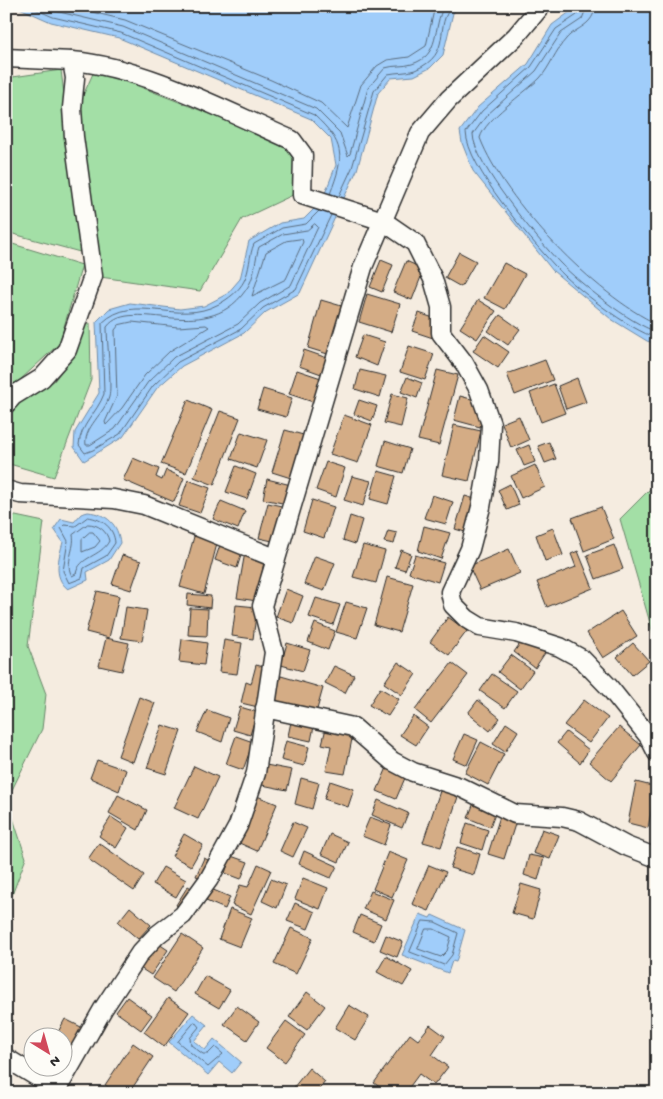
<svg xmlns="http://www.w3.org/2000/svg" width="663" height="1099" font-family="'Gochi Hand',sans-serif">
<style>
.green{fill:#a3dfa6;stroke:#678568}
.water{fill:#a0cdfa;stroke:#718ca7}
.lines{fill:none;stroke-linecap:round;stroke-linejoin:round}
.shore{stroke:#5a6c7e;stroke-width:1}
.building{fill:#d4ac85;stroke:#2b2b2b}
.street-casing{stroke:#2b2b2b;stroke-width:21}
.street{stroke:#fdfcf7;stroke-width:18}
</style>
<rect width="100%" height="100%" fill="#f5ece0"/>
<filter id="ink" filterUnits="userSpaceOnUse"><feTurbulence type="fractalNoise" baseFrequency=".02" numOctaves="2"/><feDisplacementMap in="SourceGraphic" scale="10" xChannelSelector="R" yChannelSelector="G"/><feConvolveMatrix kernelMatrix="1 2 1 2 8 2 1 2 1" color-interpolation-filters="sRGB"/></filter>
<g filter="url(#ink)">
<g class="green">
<path d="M95 69 286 144 296 158 295 194 242 219 200 291 93 276 77 109Z"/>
<path d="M61 70 82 237 80 252 6 232V78Z"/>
<path d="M6 242 82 265 59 344 6 393Z"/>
<path d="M90 323 91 380 54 477 6 463V418L20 402 54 381 73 356 77 329Z"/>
<path d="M657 482V647L620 519Z"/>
<path d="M6 514 44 522 28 646 46 694 42 729 7 800 26 858 12 895 6 900Z"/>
</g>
<g class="water">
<path d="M15 6H460L453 13 443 55 430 68 414 76 391 78 378 93 357 170 300 293 266 312 244 333 182 366 157 388 123 437 84 461 74 447 75 432 99 393 96 322 109 309 130 303 180 309 204 306 227 294 240 279 249 241 280 223 304 219 322 201 336 165 331 139 311 119 119 38 51 22Z"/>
<path d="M578 6H657V344L647 341 611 319 553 271 473 171 462 143 460 131 478 107 528 64 552 25Z"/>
<path d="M88 512C107 514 118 524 120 543L109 560 87 572 88 580 68 589C52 577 59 557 63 542L54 529 61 519 74 522 81 514Z"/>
<path d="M420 914 430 918 432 915 465 930 456 962 452 961 448 973 402 955Z"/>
<path d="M193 1014 207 1025 194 1041 205 1050 214 1039 241 1062 232 1073 219 1062 208 1075 169 1042Z"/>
</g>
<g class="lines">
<g class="shore">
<path d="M28 6 53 17 121 33 314 115C345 144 345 155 330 194"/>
<path d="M44 6 55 11 123 27 316 109 340 133 348 156 350 154 368 88 385 68C394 65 403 67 412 64 441 55 432 28 444 6"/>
<path d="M67 6 125 20 271 80 321 103 347 128 361 85 377 66 387 60 409 57 426 46 435 6"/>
<path d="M581 6 577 15 556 29 531 67 482 111 466 132C467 167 530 239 555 266 575 288 629 330 657 338"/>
<path d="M587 6 582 19 561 33 536 71 487 115 473 134C473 163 538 240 560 263 581 284 629 323 657 332"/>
<path d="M595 6C594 26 576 27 566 39 555 51 550 67 540 78 525 93 485 119 480 138 504 201 596 296 657 324"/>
<path d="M339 196 352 168 374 91 388 74C397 72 407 73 415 70 455 53 432 25 453 6"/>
<path d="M319 211 306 224 282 228 254 244C249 255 250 270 244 281 239 291 228 299 219 304 176 327 135 291 102 323L104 394C97 413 80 425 79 445L85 453 93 450 120 434 153 386 178 362 241 329 263 308 296 289 331 215"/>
<path d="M315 224 318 227 291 285 260 303 238 324 174 357 148 382 115 429 90 445H86C83 428 105 413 109 397 112 387 107 342 107 327 132 293 210 351 249 285 255 274 255 259 259 247L283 234 307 230Z"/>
<path d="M302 239 303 242 286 279 252 296 266 252 286 241Z"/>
<path d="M132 322 178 327 206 325 209 327 170 351 145 375 122 408 106 425 105 422 117 396 115 330 119 325Z"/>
<path d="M88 517C103 519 114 528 115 543L106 556 84 568 82 578 69 583 63 571 68 541 61 528 64 525 75 526Z"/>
<path d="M88 524C98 524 107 531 109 541 101 557 79 556 76 574L72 576C64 563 76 548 73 535Z"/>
<path d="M90 532H93L100 541 95 547 82 552V539Z"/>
<path d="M423 921 435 922 458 933 452 955 444 965 410 952Z"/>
<path d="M426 929H434L451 937 447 951 441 957 418 949Z"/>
<path d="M195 1022 199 1027 190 1038 191 1045 203 1054H208L215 1047 223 1054 208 1067 178 1042Z"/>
</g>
</g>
<g class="building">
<path d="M459 252 476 261 461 287 445 278Z"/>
<path d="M381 260 393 265 382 292 370 287Z"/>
<path d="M406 261 424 269 412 300 393 292Z"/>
<path d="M504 263 525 274 505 309 484 298Z"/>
<path d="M367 294 400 304 391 332 359 322Z"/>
<path d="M321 300 345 307 331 355 308 348Z"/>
<path d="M478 300 496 311 477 339 460 328Z"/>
<path d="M419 313 442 321 436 339 412 331Z"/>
<path d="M500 315 520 329 508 345 488 331Z"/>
<path d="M363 335 385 342 377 366 355 357Z"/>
<path d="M484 335 509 352 498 368 473 351Z"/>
<path d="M409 346 434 354 425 380 400 372Z"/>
<path d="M304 350 330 359 324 375 299 366Z"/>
<path d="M545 360 553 380 515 395 507 374Z"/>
<path d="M297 370 324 379 316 403 289 394Z"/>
<path d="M360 370 386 376 380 397 355 389Z"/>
<path d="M437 370 458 375 439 445 418 440Z"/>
<path d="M407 377 422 383 417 398 401 392Z"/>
<path d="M577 378 586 402 566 409 558 386Z"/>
<path d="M554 384 565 413 541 422 530 393Z"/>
<path d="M263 389 292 398 286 417 257 409Z"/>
<path d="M392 394 408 398 401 427 384 423Z"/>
<path d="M460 396 486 403 480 427 454 420Z"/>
<path d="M188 400 212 410 186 473 161 464Z"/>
<path d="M359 400 377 406 372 421 354 414Z"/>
<path d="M220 411 240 418 214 485 194 477Z"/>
<path d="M344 415 372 425 358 463 330 454Z"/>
<path d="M519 416 529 440 511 448 502 423Z"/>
<path d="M454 425 481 431 469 481 442 475Z"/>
<path d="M285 430 307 436 294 479 272 472Z"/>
<path d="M241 432 267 440 257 468 231 459Z"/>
<path d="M385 441 410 449 403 473 378 466Z"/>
<path d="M549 442 556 459 545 463 538 446Z"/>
<path d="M529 445 535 462 524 466 517 450Z"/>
<path d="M133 458 159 469 156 477 162 480 166 470 184 478 174 502 123 480Z"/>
<path d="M326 462 345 468 336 497 316 490Z"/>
<path d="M535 465 545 487 521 498 511 476Z"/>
<path d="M236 466 256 474 247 499 226 492Z"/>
<path d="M378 471 396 476 388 504 370 499Z"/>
<path d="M352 476 371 481 363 506 344 500Z"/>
<path d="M267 479 291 485 287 504 263 499Z"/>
<path d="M188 480 210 488 200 513 179 506Z"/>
<path d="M510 484 519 505 507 510 498 490Z"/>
<path d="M432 495 453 502 446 524 424 518Z"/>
<path d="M465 496 475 499 465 532 455 529Z"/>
<path d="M312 500 334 507 324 538 303 531Z"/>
<path d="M221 501 245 511 238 529 213 519Z"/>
<path d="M268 503 286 507 277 542 259 538Z"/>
<path d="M601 507 614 539 584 551 572 518Z"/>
<path d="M350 516 362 520 355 544 343 540Z"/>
<path d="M424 526 450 533 441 559 418 551Z"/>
<path d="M553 528 563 555 545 561 536 535Z"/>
<path d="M388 531 397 533 394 544 384 542Z"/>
<path d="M195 533 218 540 204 594 180 587Z"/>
<path d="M221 542 243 549 237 568 215 560Z"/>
<path d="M363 545 385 551 376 583 353 577Z"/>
<path d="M614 545 623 569 596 579 587 555Z"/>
<path d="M509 549 520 573 480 590 469 566Z"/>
<path d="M401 550 411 554 405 570 395 567Z"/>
<path d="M578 551 593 588 547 607 537 582 576 567 571 554Z"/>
<path d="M245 552 265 556 257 601 237 598Z"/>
<path d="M122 555 141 561 131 590 112 584Z"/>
<path d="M415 555 444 563 438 582 409 573Z"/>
<path d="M315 556 335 563 324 591 304 584Z"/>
<path d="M387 577 413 584 399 632 374 625Z"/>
<path d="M286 589 303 596 293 623 276 617Z"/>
<path d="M97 591 119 596 109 638 86 632Z"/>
<path d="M188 594 211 596 210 608 187 605Z"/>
<path d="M316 598 340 605 333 625 309 617Z"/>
<path d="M346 602 367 608 357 638 336 632Z"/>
<path d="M236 605 257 607 253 639 232 636Z"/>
<path d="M126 607 147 610 142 641 121 638Z"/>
<path d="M190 608 208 609 207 636 188 635Z"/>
<path d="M621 611 637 636 603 658 587 633Z"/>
<path d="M448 617 467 631 449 655 430 642Z"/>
<path d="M315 623 335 631 328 650 308 642Z"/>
<path d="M106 638 129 643 122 671 99 666Z"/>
<path d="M524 638 545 653 535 668 514 652Z"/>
<path d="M182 639 207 643 204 665 179 662Z"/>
<path d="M224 640 242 643 237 674 219 672Z"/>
<path d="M287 643 310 650 303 671 281 665Z"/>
<path d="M633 643 649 661 632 675 617 657Z"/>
<path d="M511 655 533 671 520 689 498 672Z"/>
<path d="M398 662 416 674 402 695 384 683Z"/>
<path d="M452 663 468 675 431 723 415 710Z"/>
<path d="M256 665 268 668 258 707 241 703 246 682 251 684Z"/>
<path d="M334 666 354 675 345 693 325 683Z"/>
<path d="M492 674 517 691 505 708 480 691Z"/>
<path d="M281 676 323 688 316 713 273 701Z"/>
<path d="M380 688 399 699 388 716 369 705Z"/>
<path d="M139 697 155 703 133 762 118 756Z"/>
<path d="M478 700 500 718 490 731 468 713Z"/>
<path d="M584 700 608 718 589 743 564 725Z"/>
<path d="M240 707 257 712 250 735 233 730Z"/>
<path d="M207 710 229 718 222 742 197 732Z"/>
<path d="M413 716 428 727 416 745 400 735Z"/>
<path d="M292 717 315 721 311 741 288 736Z"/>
<path d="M506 723 518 731 505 752 493 744Z"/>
<path d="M327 724 354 729 345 774 326 771 331 746 322 744Z"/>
<path d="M162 725 181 731 166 774 147 768Z"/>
<path d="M619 727 641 745 611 781 589 762Z"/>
<path d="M566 732 589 750 580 763 557 743Z"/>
<path d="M464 734 478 740 467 765 453 759Z"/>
<path d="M236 736 253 742 243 770 226 764Z"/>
<path d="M286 741 309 747 304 766 281 760Z"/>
<path d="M481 742 504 754 488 785 465 773Z"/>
<path d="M97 760 126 770 119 791 90 778Z"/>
<path d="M389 763 408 771 396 799 377 791Z"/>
<path d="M266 765 292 770 287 790 262 785Z"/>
<path d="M194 766 218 777 198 819 174 808Z"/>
<path d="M301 778 319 783 312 809 295 804Z"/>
<path d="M330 781 354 789 348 807 324 799Z"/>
<path d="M636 782 656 787 648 828 628 823Z"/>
<path d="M442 785 460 791 441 847 423 842Z"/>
<path d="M118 795 147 810 138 830 109 813Z"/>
<path d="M257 796 277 804 257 851 237 842Z"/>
<path d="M378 800 408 813 402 828 372 815Z"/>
<path d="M475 800 497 809 490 827 468 818Z"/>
<path d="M501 813 517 818 504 859 488 854Z"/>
<path d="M111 817 128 828 116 848 99 836Z"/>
<path d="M370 817 391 825 384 845 362 836Z"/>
<path d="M293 822 307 828 293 857 280 851Z"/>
<path d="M467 823 488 830 482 850 461 843Z"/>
<path d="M542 829 559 835 550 859 533 853Z"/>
<path d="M184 834 203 845 191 866 172 856Z"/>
<path d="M330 834 348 842 339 862 321 854Z"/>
<path d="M99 843 144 875 134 891 88 859Z"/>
<path d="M457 847 480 854 474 875 450 868Z"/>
<path d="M304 851 337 866 331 878 299 864Z"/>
<path d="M388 852 408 860 392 897 373 889Z"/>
<path d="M529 855 544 858 538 880 524 875Z"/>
<path d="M231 856 248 862 241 879 225 873Z"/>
<path d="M204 858 214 863 205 880 196 876Z"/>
<path d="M258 864 271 870 251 914 232 905 240 885 248 887Z"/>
<path d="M429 865 446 872 429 911 412 904Z"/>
<path d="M163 867 186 880 176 897 153 884Z"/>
<path d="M303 878 328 888 320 909 295 899Z"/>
<path d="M271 879 286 885 277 908 262 901Z"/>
<path d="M521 884 541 890 533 919 512 913Z"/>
<path d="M188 886 195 890 183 910 176 905Z"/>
<path d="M211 889 230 897 225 909 206 901Z"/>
<path d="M371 891 394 900 386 919 363 909Z"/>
<path d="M295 903 315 912 308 929 287 921Z"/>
<path d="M130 907 151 925 138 939 118 922Z"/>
<path d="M230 909 252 918 240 947 219 939Z"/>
<path d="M360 915 381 924 374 941 353 932Z"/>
<path d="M291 928 313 938 296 974 274 964Z"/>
<path d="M182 934 203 948 174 992 153 978Z"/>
<path d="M386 935 403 942 397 957 380 950Z"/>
<path d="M156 942 168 950 151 975 140 968Z"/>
<path d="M386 956 412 971 403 986 377 972Z"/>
<path d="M205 976 230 990 219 1008 195 994Z"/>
<path d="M307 992 325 1006 307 1030 289 1017Z"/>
<path d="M127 997 152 1015 141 1030 116 1012Z"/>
<path d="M168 998 189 1012 164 1047 144 1032Z"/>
<path d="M349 1005 369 1017 355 1040 335 1028Z"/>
<path d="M237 1006 259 1022 247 1040 224 1024Z"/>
<path d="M65 1019 85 1029 70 1056 62 1052V1036H56Z"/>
<path d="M286 1021 305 1035 285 1062 266 1048Z"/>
<path d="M430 1025 445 1036 432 1055 448 1067 434 1085 419 1074 405 1093H388L374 1083 410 1034 418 1040Z"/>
<path d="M133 1043 153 1057 129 1093H117L105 1085Z"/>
<path d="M309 1068 325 1082 316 1093H301L294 1087Z"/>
<path d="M103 1087 111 1093H99Z"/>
</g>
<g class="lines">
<g class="street-casing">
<g id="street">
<path d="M6 58 72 61 75 78 72 108 74 137 93 276 67 350 42 378 13 396 6 404"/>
<path d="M72 61C144 67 225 111 292 140L303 155 302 195 383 221 415 243 433 279 441 307V333L464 363 479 390 491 424 489 462 481 507 470 549 450 592 453 605 467 619 480 627 516 633 560 647 582 659 609 687 649 737 657 753"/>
<path d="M6 490 20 494 114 499 144 505 275 558"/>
<path d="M265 708 353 727 392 761 413 772 460 787 515 814 562 817 579 821 626 846 657 858"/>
<path d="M6 1058 57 1089"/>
<path d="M55 1093 103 1009 140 953 157 935 183 915 209 879 238 826 256 773 274 652 262 606 363 267 420 133 449 99 516 36 541 6"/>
</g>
</g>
<use href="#street" class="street"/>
</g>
</g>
<rect width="663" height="1099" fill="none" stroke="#fdfcf7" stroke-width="25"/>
<rect x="12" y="12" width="638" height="1074" fill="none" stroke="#2b2b2b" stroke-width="2" filter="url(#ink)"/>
<g transform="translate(48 1052) rotate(143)"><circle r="24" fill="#fdfcf7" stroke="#a9a8a5"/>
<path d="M0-4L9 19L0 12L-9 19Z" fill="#d1495b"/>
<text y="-8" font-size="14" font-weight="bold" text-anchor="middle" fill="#2b2b2b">N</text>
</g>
</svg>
